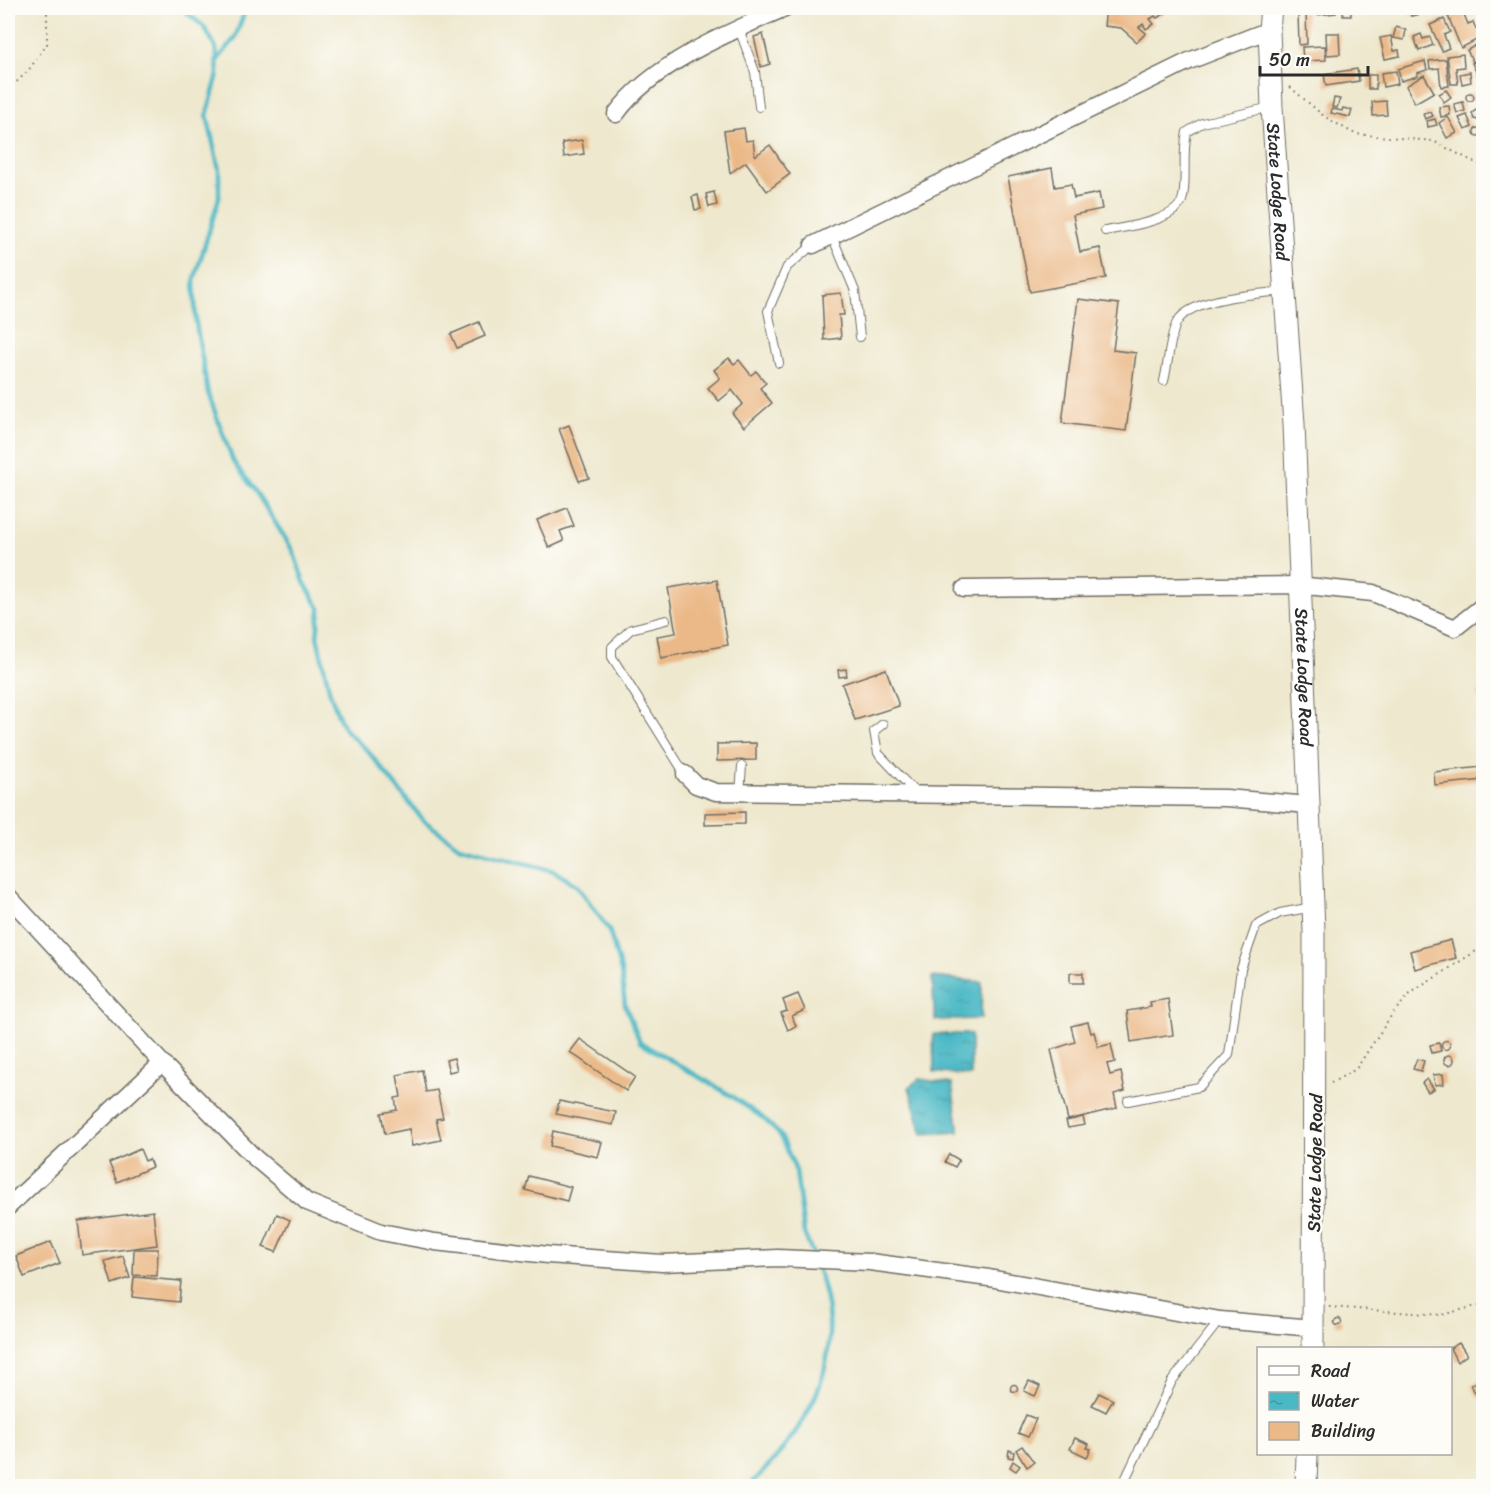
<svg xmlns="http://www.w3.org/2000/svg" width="1491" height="1494" font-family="Sriracha,sans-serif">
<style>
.water{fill:url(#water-ripples);stroke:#3a7278;stroke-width:1.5}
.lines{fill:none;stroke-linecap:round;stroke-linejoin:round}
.stream{stroke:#4ab8c5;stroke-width:4.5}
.building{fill:#ebb988}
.service-casing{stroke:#6f6d64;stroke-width:10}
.minor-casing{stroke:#6f6d64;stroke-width:19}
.tertiary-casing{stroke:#6f6d64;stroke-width:23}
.path{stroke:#6f6d64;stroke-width:2;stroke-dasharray:1.5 4.5;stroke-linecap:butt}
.service{stroke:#fff;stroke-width:8}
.minor{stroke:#fff;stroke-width:16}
.tertiary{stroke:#fff;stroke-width:21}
.labels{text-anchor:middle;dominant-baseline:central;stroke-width:5;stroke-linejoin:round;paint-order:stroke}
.street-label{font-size:18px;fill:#2b2b2b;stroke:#fdfcf7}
</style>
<defs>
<pattern id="water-ripples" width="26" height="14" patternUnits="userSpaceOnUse" patternTransform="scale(1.5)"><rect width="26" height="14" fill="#4ab8c5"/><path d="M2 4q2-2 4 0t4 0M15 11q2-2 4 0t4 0" fill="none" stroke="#3e96a0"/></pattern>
</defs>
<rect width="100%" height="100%" fill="#fdfcf7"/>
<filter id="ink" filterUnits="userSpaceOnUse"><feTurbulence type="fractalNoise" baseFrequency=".0167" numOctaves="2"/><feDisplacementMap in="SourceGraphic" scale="12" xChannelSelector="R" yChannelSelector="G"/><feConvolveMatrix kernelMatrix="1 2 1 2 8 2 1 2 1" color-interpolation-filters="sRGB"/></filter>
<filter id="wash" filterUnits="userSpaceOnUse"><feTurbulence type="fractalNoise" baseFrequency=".008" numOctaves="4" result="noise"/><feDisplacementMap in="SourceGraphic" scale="24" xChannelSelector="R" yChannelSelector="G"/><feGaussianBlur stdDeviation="1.35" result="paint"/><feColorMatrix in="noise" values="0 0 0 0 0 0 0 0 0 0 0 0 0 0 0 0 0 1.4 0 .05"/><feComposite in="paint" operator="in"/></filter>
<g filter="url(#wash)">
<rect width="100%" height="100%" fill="#eee8ce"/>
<g class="water">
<path d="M932 977 982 982 981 1019 935 1020Z"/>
<path d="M933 1034H971V1076L934 1072Z"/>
<path d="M919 1079 952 1084 959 1132 922 1134 909 1087Z"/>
</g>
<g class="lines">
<g class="stream">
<path d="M181 8 203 26 210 37 216 48 218 74 207 115 219 170V198L194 281 196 323 208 393 233 461 258 495 293 551 304 582 320 609 317 636 330 693 340 720 346 731 367 750 423 820 459 846 554 871 577 885 609 930 621 971 625 1005 640 1042 730 1095 763 1118 781 1136 796 1171 804 1233 814 1257"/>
<path d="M216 62 235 38 246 8"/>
<path d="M749 1486C813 1424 851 1354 816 1265"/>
</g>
</g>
<g id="blocks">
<g class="building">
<path d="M1106 8H1164L1167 12 1157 18 1155 16 1150 19 1154 24 1146 29 1143 24 1139 27 1146 33 1137 42 1121 28 1104 26Z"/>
<path d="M1317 8H1335L1336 13 1317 15Z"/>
<rect x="1343" y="8" width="8" height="8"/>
<rect x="1382" y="8" width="10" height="3"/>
<path d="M1409 8H1425L1426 13 1411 16Z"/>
<path d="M1426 8H1441V9L1427 11Z"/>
<path d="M1467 8H1484V12L1468 15Z"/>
<path d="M1462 10 1468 24 1473 22 1476 29 1480 27 1484 36 1461 48 1448 16Z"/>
<path d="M1298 12H1306L1307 44 1299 45Z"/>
<path d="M1444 19 1450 32 1444 35 1449 48 1442 51 1430 25Z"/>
<path d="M1396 27 1406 30 1404 40 1393 38Z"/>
<path d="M1326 33H1339L1340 54 1327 55Z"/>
<path d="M763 34 770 64 761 67 754 37Z"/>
<path d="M1421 34 1423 39 1430 37 1433 45 1419 51 1414 37Z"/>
<path d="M1391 36 1394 51 1399 50 1400 56 1385 59 1380 38Z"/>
<path d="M1484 41V56L1473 62 1467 50Z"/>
<path d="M1325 46 1326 60 1303 61 1302 47Z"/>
<path d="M1463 54 1464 67 1456 68 1458 84H1451L1447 56Z"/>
<path d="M1484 58V89L1472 63Z"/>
<path d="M1446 59 1449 86 1441 87 1439 68 1430 69 1429 61Z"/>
<path d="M1425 61 1427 70 1417 73 1418 76 1401 81 1398 69Z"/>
<path d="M1357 69 1359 81 1326 86 1324 74Z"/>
<path d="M1396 71 1398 84 1383 87 1381 73Z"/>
<path d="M1470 72 1471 82 1462 84 1460 74Z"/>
<rect x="1368" y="75" width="8" height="14"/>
<path d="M1424 75 1434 92 1415 103 1406 86Z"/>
<path d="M1446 90 1451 97 1444 102 1439 94Z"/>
<circle cx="1470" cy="97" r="4"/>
<path d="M1334 98 1340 99 1337 108 1332 107Z"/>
<path d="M1386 101 1387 115 1373 116 1372 102Z"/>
<path d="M1463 102 1465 111 1457 113 1454 104Z"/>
<path d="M1449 106 1450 115 1441 117 1439 107Z"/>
<path d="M1484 106V120L1481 115 1478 120 1474 119 1472 113 1476 110 1481 113 1479 107Z"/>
<path d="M1343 108 1352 110 1350 117 1331 113 1332 109 1342 111Z"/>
<path d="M1431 112 1433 116 1425 119 1423 114Z"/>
<path d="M1467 115 1472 127 1465 130 1459 118Z"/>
<path d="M1448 117 1457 133 1447 138 1439 123Z"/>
<path d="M1435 119 1437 125 1428 127 1427 121Z"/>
<path d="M744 128 746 141 753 140 755 156 770 145 790 174 767 191 746 162 730 173 724 131Z"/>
<circle cx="1478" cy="132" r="4"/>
<path d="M582 140 584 154 564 157 562 143Z"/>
<path d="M1052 168 1055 187 1071 184 1074 198 1099 193 1102 209 1073 215 1080 252 1100 248 1106 278 1030 292 1008 177Z"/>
<path d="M714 192 717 205 709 207 706 194Z"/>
<path d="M698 195 701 209 695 210 692 197Z"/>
<path d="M841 293 844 315H839L841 338 824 340 822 295Z"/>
<path d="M1078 299 1119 304 1113 350 1136 353 1126 431 1062 423Z"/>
<path d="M479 322 485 336 457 348 451 334Z"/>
<path d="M729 358 734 364 739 360 751 375 756 371 766 383 760 388 772 403 744 427 732 413 743 404 732 390 719 401 708 388 720 378 714 370Z"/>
<path d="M569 425 589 478 579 481 559 429Z"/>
<path d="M567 508 574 526 560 531 564 541 549 548 537 520Z"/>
<path d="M717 580 728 645 661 658 657 636 676 633 668 588Z"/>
<path d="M846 669 847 676 839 677 838 670Z"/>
<path d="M886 669 899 706 855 720 842 684Z"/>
<path d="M1484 691V706H1483L1478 693Z"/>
<path d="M756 743V760L717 761V744Z"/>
<path d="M1482 767 1483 780 1435 785 1434 772Z"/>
<path d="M745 812V824L705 825V813Z"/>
<path d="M1451 940 1456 958 1415 969 1410 951Z"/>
<rect x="1070" y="973" width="13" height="10"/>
<path d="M798 994 805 1010 792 1016 796 1026 788 1030 781 1013 787 1011 783 1000Z"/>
<path d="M1168 999 1173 1035 1131 1042 1127 1011 1151 1007 1150 1002Z"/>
<path d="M1088 1022 1091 1033 1094 1032 1098 1047 1111 1044 1115 1062 1107 1064 1110 1075 1121 1072 1125 1091 1114 1094 1117 1108 1068 1120 1051 1050 1075 1042 1071 1026Z"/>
<path d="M580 1039 635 1077 626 1091 570 1052Z"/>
<circle cx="1446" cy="1045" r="4.5"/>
<path d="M1439 1043 1441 1051 1432 1053 1430 1045Z"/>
<circle cx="1449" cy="1060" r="5"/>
<path d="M454 1058 457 1070 449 1072 446 1060Z"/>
<path d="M1417 1059 1424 1061 1421 1071 1413 1069Z"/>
<path d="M422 1070 426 1092 437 1090 443 1118 436 1119 441 1140 412 1146 409 1129 385 1134 381 1113 397 1110 395 1098 401 1097 397 1075Z"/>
<path d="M1443 1074 1444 1084 1435 1085 1433 1075Z"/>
<path d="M1427 1079 1434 1089 1428 1092 1422 1083Z"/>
<path d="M559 1101 616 1112 613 1125 556 1114Z"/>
<path d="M1083 1117 1085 1125 1068 1128 1066 1121Z"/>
<path d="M553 1131 602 1142 598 1157 550 1146Z"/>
<path d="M140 1149 145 1161 149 1159 152 1167 117 1182 109 1163Z"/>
<path d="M949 1154 959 1160 955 1167 945 1162Z"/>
<path d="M529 1176 571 1187 567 1201 525 1190Z"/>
<path d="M153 1211 157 1245 82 1255 78 1221Z"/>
<path d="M277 1214 290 1220 276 1252 263 1247Z"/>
<path d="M51 1242 60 1263 24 1277 16 1256Z"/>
<path d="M134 1249H158L157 1276 133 1275Z"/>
<path d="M123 1256 130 1278 112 1284 105 1261Z"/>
<path d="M134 1277 181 1281 179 1302 132 1297Z"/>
<circle cx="1338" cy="1322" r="3.5"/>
<path d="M1459 1343 1467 1355 1457 1362 1450 1348Z"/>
<path d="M1482 1379 1484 1395 1478 1398 1471 1385Z"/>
<path d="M1029 1381 1040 1386 1035 1396 1024 1391Z"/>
<circle cx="1014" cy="1388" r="3.5"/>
<path d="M1099 1393 1113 1400 1106 1412 1092 1405Z"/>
<path d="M1026 1415 1036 1419 1028 1437 1018 1433Z"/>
<path d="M1075 1438 1089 1444 1087 1448 1091 1449 1087 1457 1070 1449Z"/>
<path d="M1022 1446 1034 1462 1027 1467 1016 1450Z"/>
<path d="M1009 1450 1014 1452 1013 1458 1008 1457Z"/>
<path d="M1013 1461 1020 1466 1016 1471 1010 1467Z"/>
</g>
</g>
</g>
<g filter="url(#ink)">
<use href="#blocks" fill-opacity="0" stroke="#6f6d64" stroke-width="1.5"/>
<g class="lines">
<g class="service-casing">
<g id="service">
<path d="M739 29 755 72 759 107"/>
<path d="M1105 231C1125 227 1179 221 1183 197 1187 176 1182 154 1187 132L1202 123 1271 107"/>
<path d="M832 236 855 291 860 337"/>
<path d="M779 363 768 311 787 267 813 245"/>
<path d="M1164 381C1168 365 1170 335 1177 322 1192 297 1258 294 1285 291"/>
<path d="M666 620 631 629 612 647V657L685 774"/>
<path d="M883 724 874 731 878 753 916 793"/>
<path d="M740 793 742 766"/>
<path d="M1128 1101 1199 1087 1229 1055 1241 969 1256 926 1280 913 1313 907"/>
<path d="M1122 1486 1172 1381 1220 1320"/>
</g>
</g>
<g class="minor-casing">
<g id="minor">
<path d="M616 114C652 64 729 32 785 8"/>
<path d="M813 245 1189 61 1269 30"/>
<path d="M964 589 1298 585 1373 593 1455 628 1484 605"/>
<path d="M685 774 696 785 716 792 1226 798 1309 805"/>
<path d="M8 896 162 1063 255 1158 307 1202 381 1232 435 1242 548 1255 662 1263 778 1258 870 1262 989 1278 1220 1320 1314 1328"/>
<path d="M8 1207 162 1063"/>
</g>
</g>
<g class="tertiary-casing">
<g id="tertiary">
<path id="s1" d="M1271 8 1269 30 1272 107 1294 424 1314 931 1313 1348"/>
<path d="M1306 1486 1307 1454"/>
</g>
</g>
<g class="path">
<path d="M1290 87 1325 117 1355 134 1433 141 1484 167"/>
<path d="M8 90 28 71 47 44V8"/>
<path d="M1331 1083 1356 1069 1393 1013 1411 993 1484 946"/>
<path d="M1329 1307 1441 1315 1484 1304"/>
</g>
<use href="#service" class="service"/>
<use href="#minor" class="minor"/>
<use href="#tertiary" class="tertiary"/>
</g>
</g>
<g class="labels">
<g class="street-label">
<text stroke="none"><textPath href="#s1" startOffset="184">State Lodge Road</textPath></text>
<text stroke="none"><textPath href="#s1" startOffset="670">State Lodge Road</textPath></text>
<text transform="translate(1315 1163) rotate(-89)">State Lodge Road</text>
</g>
</g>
<rect width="1491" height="1494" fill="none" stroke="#fdfcf7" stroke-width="30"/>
<rect x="1257" y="1347" width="195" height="108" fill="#fdfcf7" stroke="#a9a8a5" stroke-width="1.5"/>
<rect x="1269" y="1366" width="30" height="9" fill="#ffffff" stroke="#a9a8a5" stroke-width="1.5"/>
<text x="1311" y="1377" font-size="18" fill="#2b2b2b">Road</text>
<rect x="1269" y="1392" width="30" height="18" fill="url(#water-ripples)" stroke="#a9a8a5" stroke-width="1.5"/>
<text x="1311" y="1407" font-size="18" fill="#2b2b2b">Water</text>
<rect x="1269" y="1422" width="30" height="18" fill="#ebb988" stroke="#a9a8a5" stroke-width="1.5"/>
<text x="1311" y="1437" font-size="18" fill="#2b2b2b">Building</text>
<path d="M1260 66v9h108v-9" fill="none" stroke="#2b2b2b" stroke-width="3"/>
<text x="1269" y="66" font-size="18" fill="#2b2b2b" stroke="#fdfcf7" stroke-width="4.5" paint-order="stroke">50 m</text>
</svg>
